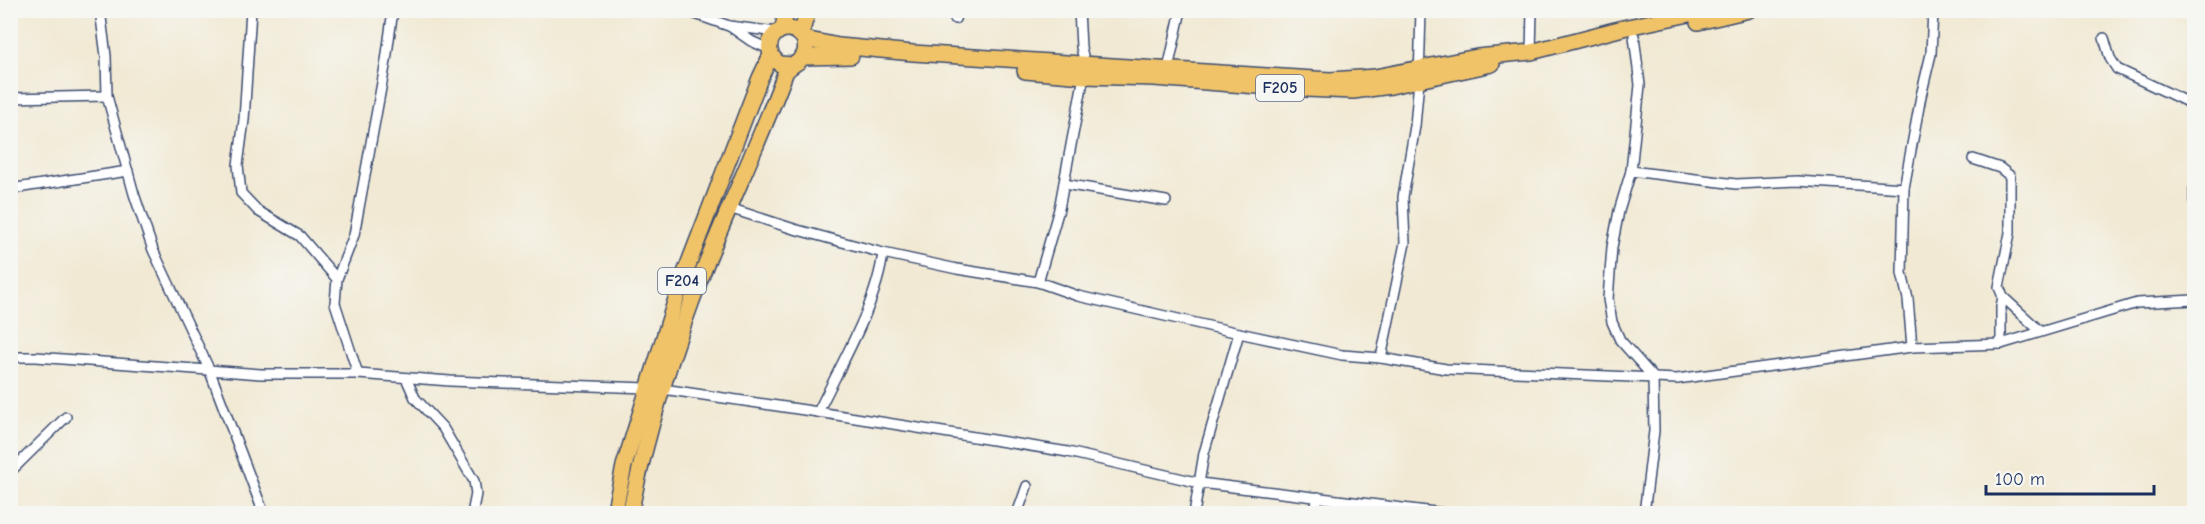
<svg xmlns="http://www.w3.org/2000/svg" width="2205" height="524" font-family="'Comic Neue',sans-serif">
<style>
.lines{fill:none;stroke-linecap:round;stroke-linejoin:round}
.street-casing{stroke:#3b4b70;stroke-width:12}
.primary-casing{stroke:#3b4b70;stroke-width:18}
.street{stroke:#fff;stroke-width:9}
.primary{stroke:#f0c369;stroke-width:15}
.labels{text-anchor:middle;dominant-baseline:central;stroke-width:6;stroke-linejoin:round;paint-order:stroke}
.shield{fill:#f6f6f2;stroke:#5d6b8a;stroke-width:1.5}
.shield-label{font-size:16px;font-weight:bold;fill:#1b2f5e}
</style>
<rect width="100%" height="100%" fill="#f6f6f2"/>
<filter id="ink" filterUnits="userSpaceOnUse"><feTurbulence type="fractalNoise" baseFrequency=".0167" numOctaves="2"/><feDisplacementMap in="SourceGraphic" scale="12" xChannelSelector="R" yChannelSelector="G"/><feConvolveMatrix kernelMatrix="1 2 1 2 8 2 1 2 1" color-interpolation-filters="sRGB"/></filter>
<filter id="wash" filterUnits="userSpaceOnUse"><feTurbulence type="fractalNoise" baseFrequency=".008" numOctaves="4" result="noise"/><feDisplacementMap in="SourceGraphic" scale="24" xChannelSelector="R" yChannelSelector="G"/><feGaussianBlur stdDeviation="1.35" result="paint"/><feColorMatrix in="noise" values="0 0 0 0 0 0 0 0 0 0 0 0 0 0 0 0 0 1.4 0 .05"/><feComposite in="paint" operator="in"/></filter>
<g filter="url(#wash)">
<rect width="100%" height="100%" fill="#f1e9d3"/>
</g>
<g filter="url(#ink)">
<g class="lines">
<g class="street-casing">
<g id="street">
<path d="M100 10 106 56 107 96 134 194 153 250 209 369 264 514"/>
<path d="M251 10 244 120 238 165 241 193 258 211 300 236 337 279 335 303 358 374"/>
<path d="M684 10 729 26 777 32"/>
<path d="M1079 10 1081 47 1085 65"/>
<path d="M955 19 958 10"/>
<path d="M731 27 751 41 769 49"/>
<path d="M1634 36 1640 85 1631 171 1619 211 1612 247 1608 299 1612 322 1620 340 1653 377 1654 431 1644 514"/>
<path d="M2104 38 2110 58 2117 69 2194 105"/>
<path d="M1531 52 1532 10"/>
<path d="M1168 69 1181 10"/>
<path d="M10 98 107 96"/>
<path d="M1973 159 2000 168 2010 176V233L1999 287 2003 297 2040 331"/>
<path d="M1631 171 1736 184 1797 181 1904 188"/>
<path d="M1064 184 1166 201"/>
<path d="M10 189 128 171"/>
<path d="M2194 189V201"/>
<path d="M729 208 794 229 883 253 957 269 1038 282 1078 296 1239 333 1342 355 1381 358 1446 369 1677 379 1912 347 2001 344 2137 303 2194 300"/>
<path d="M337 279 354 235 386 61 393 10"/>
<path d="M1038 282 1059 209 1084 76"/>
<path d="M2001 344V307L2003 297"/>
<path d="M1912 347 1908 299 1902 273 1904 188 1921 96 1931 54 1933 10"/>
<path d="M10 357H36L261 374H358L450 381 647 388"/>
<path d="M1381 358 1405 243 1403 197 1415 126 1419 80 1421 10"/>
<path d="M406 378 415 398 443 428 474 481 476 494 472 514"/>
<path d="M663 389 818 412 1068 452 1200 483 1451 514"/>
<path d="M818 412C841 364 877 304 883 253"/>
<path d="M10 472 66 417"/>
<path d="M1017 514 1027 486"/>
<path d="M1194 514 1204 453 1239 333"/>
<path d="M1314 514 1318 497"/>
</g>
</g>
<g class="primary-casing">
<g id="primary">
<path d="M1698 22 1749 10"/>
<path d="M783 29 786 10"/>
<path d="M801 34 808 10"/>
<path d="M804 39C808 51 804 59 793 65L780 64C753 46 785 12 804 39L839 46 913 53 1330 80 1375 77 1477 57 1531 52 1623 28 1708 10"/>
<path d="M803 57 851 56"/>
<path d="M1025 71 1084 76 1154 78 1258 86"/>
<path d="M1282 88 1353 91 1391 86 1492 64"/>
<path d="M614 514 624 466 680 286 760 78 771 55"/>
<path d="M630 514C647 430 673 348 704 269 730 203 761 138 786 71L793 65"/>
</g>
</g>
<use href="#street" class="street"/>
<use href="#primary" class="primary"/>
</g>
</g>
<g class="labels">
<g class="shield">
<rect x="1256" y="75" width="48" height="26" rx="4.5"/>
<rect x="658" y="268" width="48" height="26" rx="4.5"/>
</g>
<g class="shield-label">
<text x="1280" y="88">F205</text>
<text x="682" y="281">F204</text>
</g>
</g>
<rect width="2205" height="524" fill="none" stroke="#f6f6f2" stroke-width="36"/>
<path d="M1986 485v9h168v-9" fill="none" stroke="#1b2f5e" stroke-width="3"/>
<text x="1995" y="485" font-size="18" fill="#1b2f5e" stroke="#f6f6f2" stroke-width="4.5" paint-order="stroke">100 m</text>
</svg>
